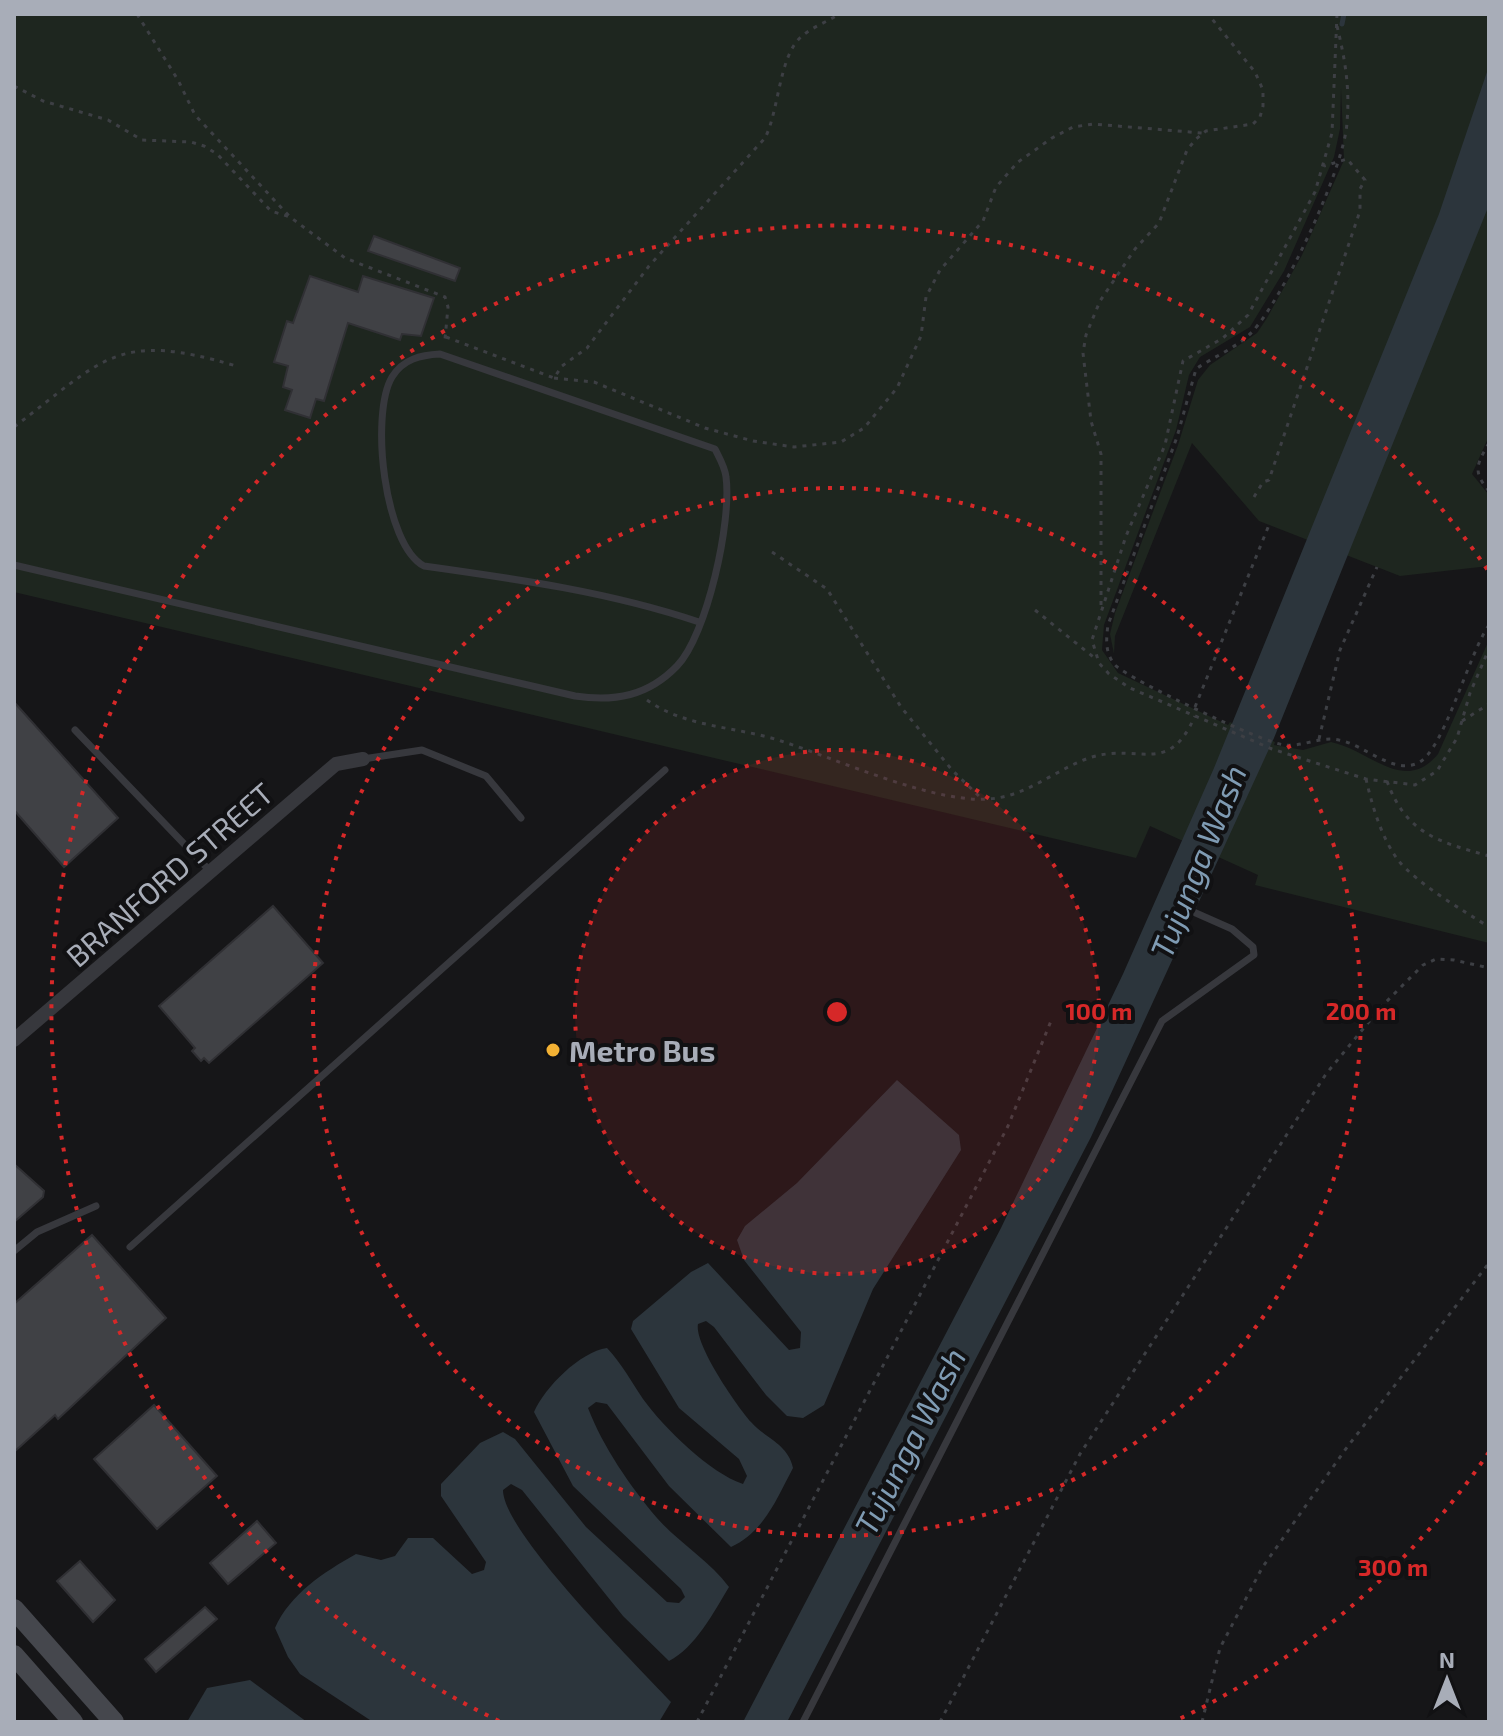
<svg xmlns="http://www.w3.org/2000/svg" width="1503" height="1736" font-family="'Exo 2',sans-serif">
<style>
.green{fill:#1e261f}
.water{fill:#2c353c}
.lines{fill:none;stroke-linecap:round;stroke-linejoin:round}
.stream{stroke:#2c353c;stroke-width:5}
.building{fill:#404145;stroke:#303034;stroke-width:2}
.path{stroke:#3d3f44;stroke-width:3;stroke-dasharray:4 6;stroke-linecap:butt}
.service{stroke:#37383d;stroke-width:7}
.minor{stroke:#37383d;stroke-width:14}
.secondary{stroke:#45474d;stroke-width:20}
.ring{fill:none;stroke:#d62828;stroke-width:4;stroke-dasharray:4 8}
.poi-dot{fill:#f2b134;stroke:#111113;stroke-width:3}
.labels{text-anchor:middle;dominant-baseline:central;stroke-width:8;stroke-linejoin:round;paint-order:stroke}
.street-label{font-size:30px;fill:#a8adb8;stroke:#111113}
.poi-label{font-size:30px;font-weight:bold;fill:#a8adb8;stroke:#111113;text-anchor:start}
.water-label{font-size:32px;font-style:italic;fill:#7f9bb3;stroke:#111113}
.centre{fill:#d62828;stroke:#111113;stroke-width:4}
.ring-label{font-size:24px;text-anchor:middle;font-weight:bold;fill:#d62828;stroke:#111113;stroke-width:8;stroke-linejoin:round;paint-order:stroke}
</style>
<rect width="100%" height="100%" fill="#161618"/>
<path class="green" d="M14 14H1489V436L1472 474 1489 495V566L1400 576 1259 521 1192 443 1115 636 1114 654 1110 634 1115 613 1178 445 1198 380 1210 365 1257 333 1267 318 1302 255 1344 160 1341 88 1340 129 1334 157 1284 271 1250 327 1200 357 1189 375 1176 430 1104 625 1102 650 1118 673 1228 725 1230 722 1275 742 1274 745 1303 750 1331 742C1370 750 1404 795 1438 754L1489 640V943L1255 885 1258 875 1150 826 1136 858 14 592Z"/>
<g class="water">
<path d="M1489 66V205L1274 738 1091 1137 787 1722H743L1001 1228 1123 974 1214 768 1439 214Z"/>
<path d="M897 1080 959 1135 961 1150 873 1289 824 1405 803 1418 787 1416 766 1395 714 1327 706 1321 698 1324C694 1344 736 1405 751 1422 766 1439 788 1444 793 1468 777 1498 764 1532 731 1547L669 1486 607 1404 596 1402 588 1408C603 1447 630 1486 657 1518 679 1543 709 1560 729 1587 714 1612 695 1648 669 1661L623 1616 522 1490 511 1484 503 1490C503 1533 637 1665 671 1702L659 1722H373L300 1674 288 1657 275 1628C290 1594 324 1572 356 1554L381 1560 395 1556 408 1538H433L472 1574 484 1570 486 1562 441 1496V1484L480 1443 503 1432 515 1439 586 1527 667 1602 679 1603 685 1597 681 1589 573 1486 534 1412C545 1387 580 1352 607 1348 622 1364 631 1381 643 1399 664 1428 710 1473 743 1484L747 1476 739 1459 679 1408 631 1329 633 1321 691 1272 708 1263 789 1350 800 1348 801 1332 744 1260 737 1240 745 1226 797 1183Z"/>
<path d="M250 1680 307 1722H187L207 1688Z"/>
</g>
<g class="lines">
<path class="stream" d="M1342 24 1344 14"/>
</g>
<g class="building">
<path d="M374 236 460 268 455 281 368 251Z"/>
<path d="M310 276 358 292 363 276 434 298 421 336 402 334 400 340 348 323 324 401 316 399 310 418 285 410 292 390 283 387 288 366 274 362 287 321 293 323Z"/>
<path d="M14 702 118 818 64 867 14 810Z"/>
<path d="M273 906 323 963 209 1063 204 1058 201 1061 192 1051 195 1048 159 1006Z"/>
<path d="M14 1164 44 1191 43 1197 14 1222Z"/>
<path d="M92 1235 166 1318 58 1419 55 1415 14 1452V1304Z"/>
<path d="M154 1405 217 1476 157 1529 94 1459Z"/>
<path d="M257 1521 276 1543 228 1584 210 1563Z"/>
<path d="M80 1561 115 1600 93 1622 57 1581Z"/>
<path d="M205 1607 217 1619 156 1672 145 1659Z"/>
</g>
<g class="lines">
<g class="path">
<path d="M137 14 178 80 195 115 290 217 345 258 445 297 448 307 445 339"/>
<path d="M1337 14 1332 133 1315 192 1248 315 1223 338 1183 361 1165 445 1126 536 1092 640 1099 663 1109 674 1130 688 1272 749 1366 779 1415 785 1437 771 1457 738 1470 693 1489 649"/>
<path d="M1337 26C1345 59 1350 88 1347 122 1345 167 1283 299 1252 332 1238 347 1213 357 1196 369L1177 437 1108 625C1106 640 1105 653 1115 665 1128 679 1265 744 1285 745 1303 747 1320 736 1339 740 1363 744 1393 775 1418 763 1444 751 1468 655 1489 625"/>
<path d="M14 86 43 101 108 120 142 140 191 142 204 146 217 154 271 211 290 217"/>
<path d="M446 337 554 378 562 366 587 348 649 266 765 138C779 111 779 56 801 37 812 27 827 22 839 14"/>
<path d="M554 378 594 382 705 428 753 441 794 447 841 442 864 428 897 388 921 336 926 297 940 270 983 221 996 187 1018 162 1052 138 1073 127 1093 124 1202 133"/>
<path d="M14 427C104 359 117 330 236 366"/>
<path d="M1489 443C1477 464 1472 471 1489 491"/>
<path d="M1254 497 1263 482 1269 480 1277 456 1360 211V189L1365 180 1347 159 1324 166"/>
<path d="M772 552 827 589 901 707 952 770 983 800"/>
<path d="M1101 605V454L1091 421 1083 353 1086 335 1100 301 1135 249 1159 223 1187 150 1196 139 1206 131 1253 124 1260 117 1263 106V90L1255 72 1208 14"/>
<path d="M1035 610 1097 660"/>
<path d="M647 700C686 728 736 726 781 741 835 758 942 808 997 798 1031 793 1060 767 1092 757 1140 743 1168 777 1195 716"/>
<path d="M1195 707 1269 525"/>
<path d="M1462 721 1489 704"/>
<path d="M1319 739 1340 650 1377 567"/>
<path d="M1366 779C1372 805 1381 837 1398 860 1416 883 1464 911 1489 927"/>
<path d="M1387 781C1406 834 1439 842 1489 856"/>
<path d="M697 1722 1008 1126 1051 1021"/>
<path d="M940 1722 1080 1454 1326 1074 1381 1007 1423 965 1436 959 1454 960 1489 968"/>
<path d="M1202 1722 1220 1648 1262 1568 1345 1450 1489 1263"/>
</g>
<g class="service">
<path d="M14 565 575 696C615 702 648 696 677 666 707 635 732 521 726 477 725 467 719 457 715 449L440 354C421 355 403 359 392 377 370 414 384 545 424 566 517 579 610 592 699 622"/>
<path d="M75 730 211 872"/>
<path d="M363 759 422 750 486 776 521 818"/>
<path d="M130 1247 665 770"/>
<path d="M14 1251 37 1232 96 1206"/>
<path d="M803 1722 1162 1021 1254 955 1253 947 1232 929 1180 906"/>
</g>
<path class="minor" d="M14 1040 336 764 363 759"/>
<g class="secondary">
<path d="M14 1609 114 1722"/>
<path d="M14 1655 73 1722"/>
</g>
</g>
<circle cx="837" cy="1012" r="262" fill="#d62828" fill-opacity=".12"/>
<g class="ring">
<circle cx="837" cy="1012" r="262"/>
<circle cx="837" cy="1012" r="524"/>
<path d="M1489 1452A786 786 0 0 1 1175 1721M499 1721A786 786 0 1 1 1489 572"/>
</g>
<circle class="poi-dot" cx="553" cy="1050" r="8"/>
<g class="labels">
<g class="street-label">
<text transform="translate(169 874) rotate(-41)">BRANFORD STREET</text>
</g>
<g class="poi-label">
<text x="569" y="1050">Metro Bus</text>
</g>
<g class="water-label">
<text transform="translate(1197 861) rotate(-68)">Tujunga Wash</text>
<text transform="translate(909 1441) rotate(-63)">Tujunga Wash</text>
</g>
</g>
<circle cx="837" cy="1012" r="12" class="centre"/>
<g class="ring-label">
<text x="1099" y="1020">100 m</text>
<text x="1361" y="1020">200 m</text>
<text x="1393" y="1576">300 m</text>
</g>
<rect width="1503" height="1736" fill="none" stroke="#a8adb8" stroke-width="32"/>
<g transform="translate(1447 1680)" stroke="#111113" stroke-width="6" paint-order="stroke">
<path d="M0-6L14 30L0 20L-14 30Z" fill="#a8adb8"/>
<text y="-12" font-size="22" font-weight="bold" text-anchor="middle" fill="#a8adb8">N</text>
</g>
</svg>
